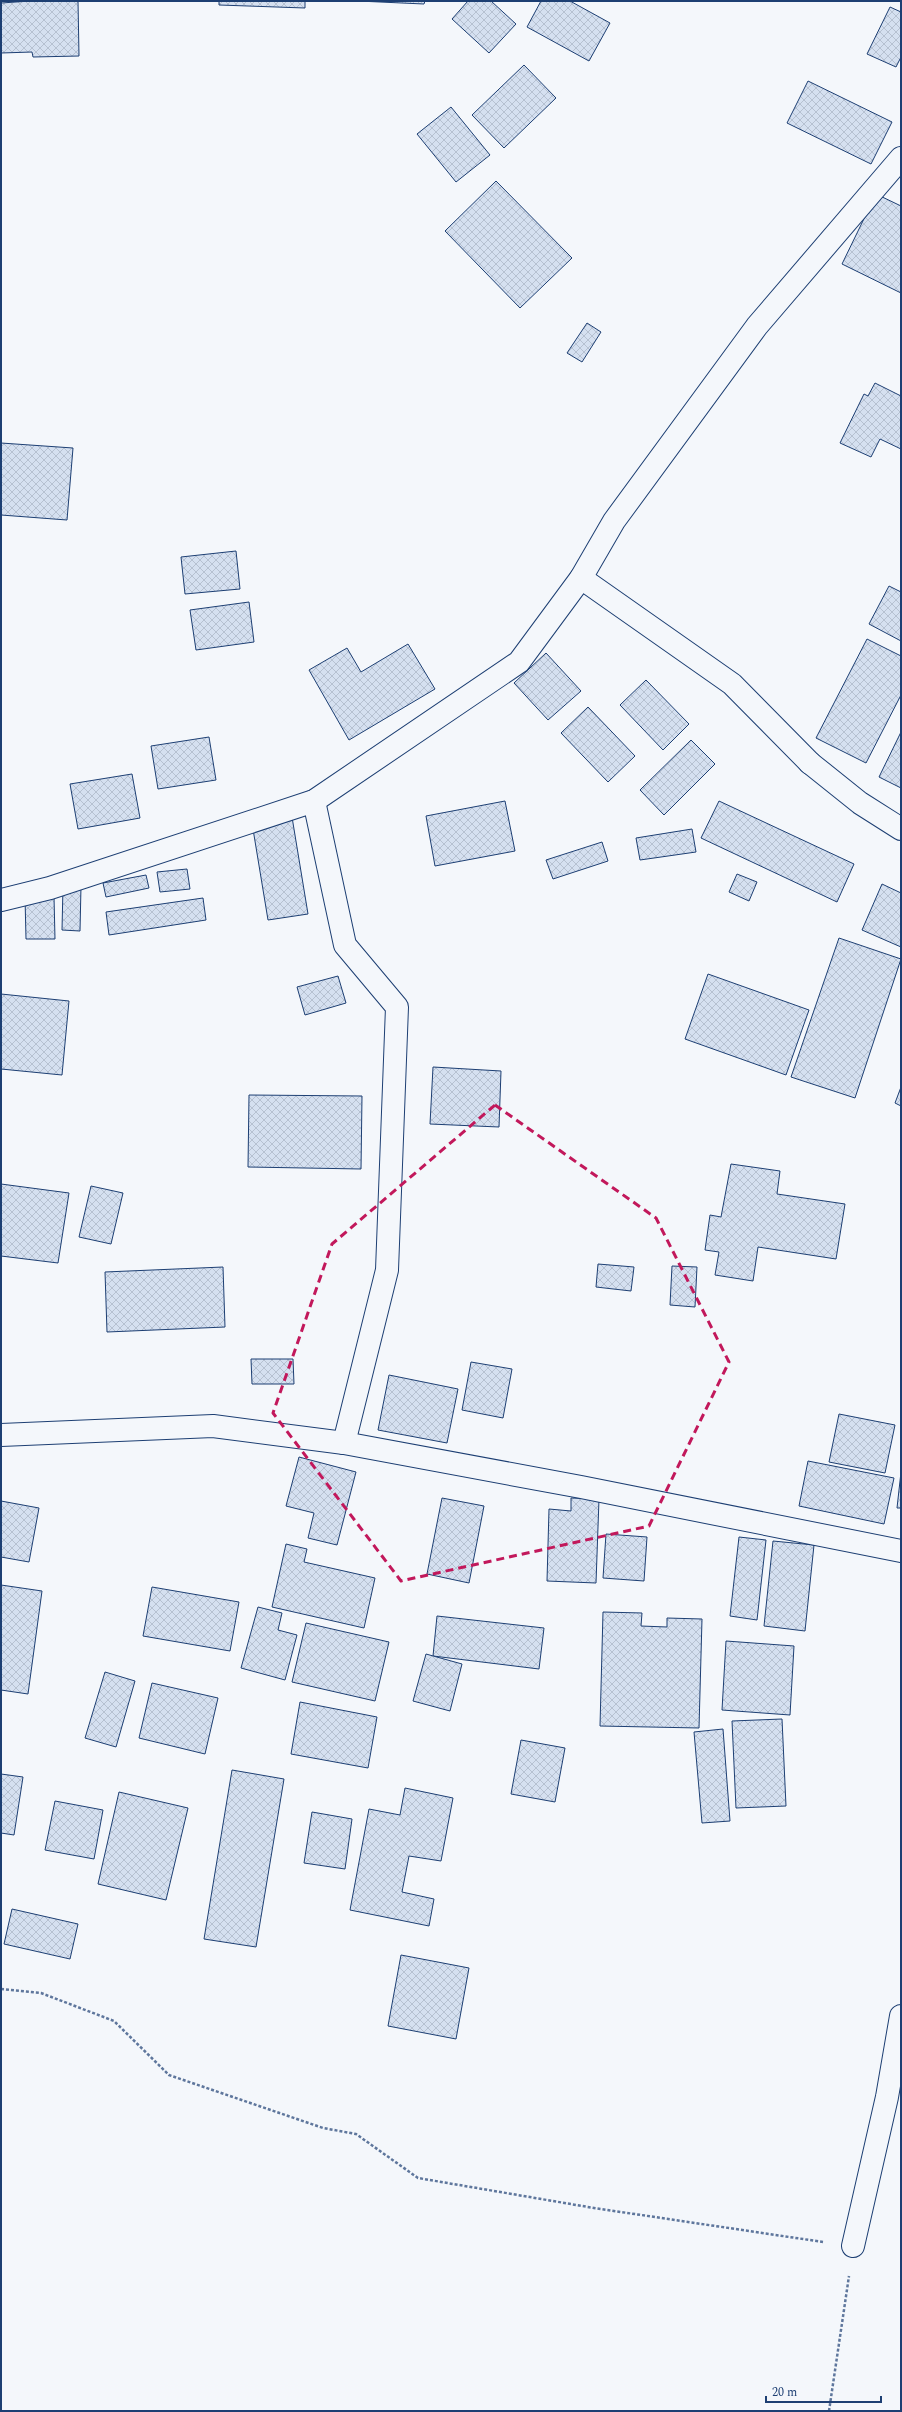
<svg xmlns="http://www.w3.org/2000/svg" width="902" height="2412" font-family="Spectral,serif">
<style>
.building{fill:url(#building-cross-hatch);stroke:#1d3f73}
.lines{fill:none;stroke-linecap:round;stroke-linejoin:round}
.minor-casing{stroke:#1d3f73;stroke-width:24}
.tertiary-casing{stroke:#1d3f73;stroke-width:24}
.path{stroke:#5e769c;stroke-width:2.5;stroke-dasharray:3 2;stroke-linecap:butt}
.minor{stroke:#f4f7fb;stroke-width:22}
.tertiary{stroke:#f4f7fb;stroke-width:22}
.marked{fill:none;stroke:#c2185b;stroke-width:3;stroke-dasharray:8 5;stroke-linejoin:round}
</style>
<defs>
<pattern id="building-cross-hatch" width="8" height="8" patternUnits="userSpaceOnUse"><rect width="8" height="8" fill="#d5e0f0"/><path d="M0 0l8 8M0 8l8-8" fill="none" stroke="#b6c1d1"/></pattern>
</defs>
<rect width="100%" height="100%" fill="#f4f7fb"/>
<g class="building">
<path d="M31 1H78L79 56 33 57 32 52 1 53V3Z"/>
<path d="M219 1H305V8L219 5Z"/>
<path d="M358 1H425L424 4Z"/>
<path d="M468 1H491L516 24 489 53 452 19Z"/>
<path d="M541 1H570L610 23 589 61 527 27Z"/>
<path d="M890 7 901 12V57L896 67 867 54Z"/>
<path d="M524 65 556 98 504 148 472 115Z"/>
<path d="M808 81 892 122 871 164 787 123Z"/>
<path d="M451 107 490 155 456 182 417 134Z"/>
<path d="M496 181 572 258 520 308 445 231Z"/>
<path d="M876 194 901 206V293L842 264Z"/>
<path d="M587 323 601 332 582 362 567 353Z"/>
<path d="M875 383 901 396V449L880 439 871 457 840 443 864 394 868 396Z"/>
<path d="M1 443 73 448 67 520 1 515Z"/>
<path d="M236 551 240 589 185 594 181 557Z"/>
<path d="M889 586 901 592V641L869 624Z"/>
<path d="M249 602 254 642 196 650 190 610Z"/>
<path d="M867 639 901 656V695L866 763 816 738Z"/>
<path d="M408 644 435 689 349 740 309 670 347 648 361 672Z"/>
<path d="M546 653 581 691 548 720 514 683Z"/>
<path d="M646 680 689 724 663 750 620 705Z"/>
<path d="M588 707 635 756 608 782 561 733Z"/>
<path d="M901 732V788L879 777Z"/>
<path d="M209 737 216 780 158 789 151 746Z"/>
<path d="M691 740 715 764 664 815 640 790Z"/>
<path d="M132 774 140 818 78 829 70 784Z"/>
<path d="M505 801 515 851 435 866 426 816Z"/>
<path d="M719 801 854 864 837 902 701 838Z"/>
<path d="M292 817 308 914 268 920 252 823Z"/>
<path d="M692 829 696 852 640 860 636 838Z"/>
<path d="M602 842 608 861 553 879 546 860Z"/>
<path d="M187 869 190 889 160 892 157 872Z"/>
<path d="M737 874 757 882 749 901 729 892Z"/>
<path d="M146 875 149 888 106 897 103 883Z"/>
<path d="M882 884 901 893V947L862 930Z"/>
<path d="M63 886H81L80 931 62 930Z"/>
<path d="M25 897H54L55 939H26Z"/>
<path d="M203 898 206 920 109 935 106 912Z"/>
<path d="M839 938 901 959 855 1098 791 1077Z"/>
<path d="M708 974 809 1010 786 1075 685 1039Z"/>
<path d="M338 976 346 1003 305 1015 297 987Z"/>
<path d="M1 994 69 1001 62 1075 1 1069Z"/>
<path d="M433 1067 501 1071 499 1127 430 1124Z"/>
<path d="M901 1087V1106L895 1103Z"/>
<path d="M249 1095 362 1096 361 1169 248 1167Z"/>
<path d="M731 1164 780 1171 777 1194 845 1204 836 1259 758 1247 753 1281 715 1275 719 1252 705 1250 710 1215 721 1217Z"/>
<path d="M1 1184 69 1193 58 1263 1 1256Z"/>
<path d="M91 1186 123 1193 111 1244 79 1237Z"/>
<path d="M598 1264 634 1267 631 1291 596 1287Z"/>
<path d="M672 1266 697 1267 695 1307 670 1305Z"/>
<path d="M223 1267 225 1327 107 1332 105 1272Z"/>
<path d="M251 1359H293L294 1384H252Z"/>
<path d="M471 1362 512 1369 503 1418 462 1410Z"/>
<path d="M389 1375 458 1389 447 1443 378 1430Z"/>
<path d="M839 1414 895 1425 885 1473 829 1462Z"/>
<path d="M299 1457 356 1472 337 1545 308 1538 314 1513 286 1506Z"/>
<path d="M808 1461 894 1478 884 1524 799 1506Z"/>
<path d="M901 1472V1508H897Z"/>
<path d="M442 1498 484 1506 469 1583 427 1574Z"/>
<path d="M571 1498 599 1499 596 1583 547 1581 549 1509 571 1511Z"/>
<path d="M1 1501 39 1508 29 1562 1 1557Z"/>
<path d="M606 1534 647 1537 644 1581 603 1578Z"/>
<path d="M739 1537 766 1540 757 1620 730 1616Z"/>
<path d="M773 1541 814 1545 805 1631 764 1626Z"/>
<path d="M286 1544 307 1549 304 1562 375 1578 364 1628 272 1607Z"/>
<path d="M1 1585 42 1591 28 1694 1 1690Z"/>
<path d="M152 1587 239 1602 230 1651 143 1636Z"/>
<path d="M258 1607 282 1613 278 1630 297 1635 285 1680 241 1668Z"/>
<path d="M603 1612 642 1613 641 1626 667 1627V1618L702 1619 699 1728 600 1726Z"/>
<path d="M437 1616 544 1628 539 1669 433 1656Z"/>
<path d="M306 1623 389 1642 375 1701 292 1682Z"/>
<path d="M726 1641 794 1646 790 1715 722 1710Z"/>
<path d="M426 1654 462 1664 450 1711 413 1701Z"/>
<path d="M105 1672 135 1681 116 1747 85 1738Z"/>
<path d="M152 1683 218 1698 205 1754 139 1738Z"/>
<path d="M300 1702 377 1717 368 1768 291 1754Z"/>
<path d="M782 1719 786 1806 736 1808 732 1721Z"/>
<path d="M723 1729 730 1821 702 1823 694 1732Z"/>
<path d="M521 1740 565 1748 555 1802 511 1794Z"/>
<path d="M232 1770 284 1779 256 1947 204 1939Z"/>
<path d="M1 1774 23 1777 14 1835 1 1833Z"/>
<path d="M405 1788 453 1798 441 1861 409 1856 402 1892 434 1899 429 1926 350 1910 369 1809 400 1815Z"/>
<path d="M119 1792 188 1808 166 1900 98 1884Z"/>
<path d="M55 1801 103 1810 94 1859 45 1850Z"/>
<path d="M312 1812 352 1819 345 1869 304 1863Z"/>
<path d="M12 1909 78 1924 70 1959 4 1944Z"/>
<path d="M401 1955 469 1968 456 2039 388 2026Z"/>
</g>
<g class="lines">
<g class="minor-casing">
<g id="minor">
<path d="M581 578 732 684 810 763"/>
<path d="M314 801 345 945 397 1007 387 1270 344 1443"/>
<path d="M1 900 50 888 314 801 519 662 581 578 614 521 757 326 901 158"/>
<path d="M1 1435 213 1426 344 1443 581 1487 901 1551"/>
<path d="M853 2246 887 2097 901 2016"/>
</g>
</g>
<g class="tertiary-casing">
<path id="tertiary" d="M810 763 860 803 901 829"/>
</g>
<g class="path">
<path d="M1 1989 41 1993 114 2021 169 2075 323 2128 356 2134 418 2178 594 2208 823 2242"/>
<path d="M829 2411 849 2276"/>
</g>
<use href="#minor" class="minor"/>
<use href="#tertiary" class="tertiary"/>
</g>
<path class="marked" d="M495 1105 656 1218 729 1362 649 1526 401 1581 273 1413 332 1244Z"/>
<rect width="902" height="2412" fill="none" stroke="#1d3f73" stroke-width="4"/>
<path d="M766 2396v6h115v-6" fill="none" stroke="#1d3f73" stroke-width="2"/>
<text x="772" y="2396" font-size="12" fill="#1d3f73" stroke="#f4f7fb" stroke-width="3" paint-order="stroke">20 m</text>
</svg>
